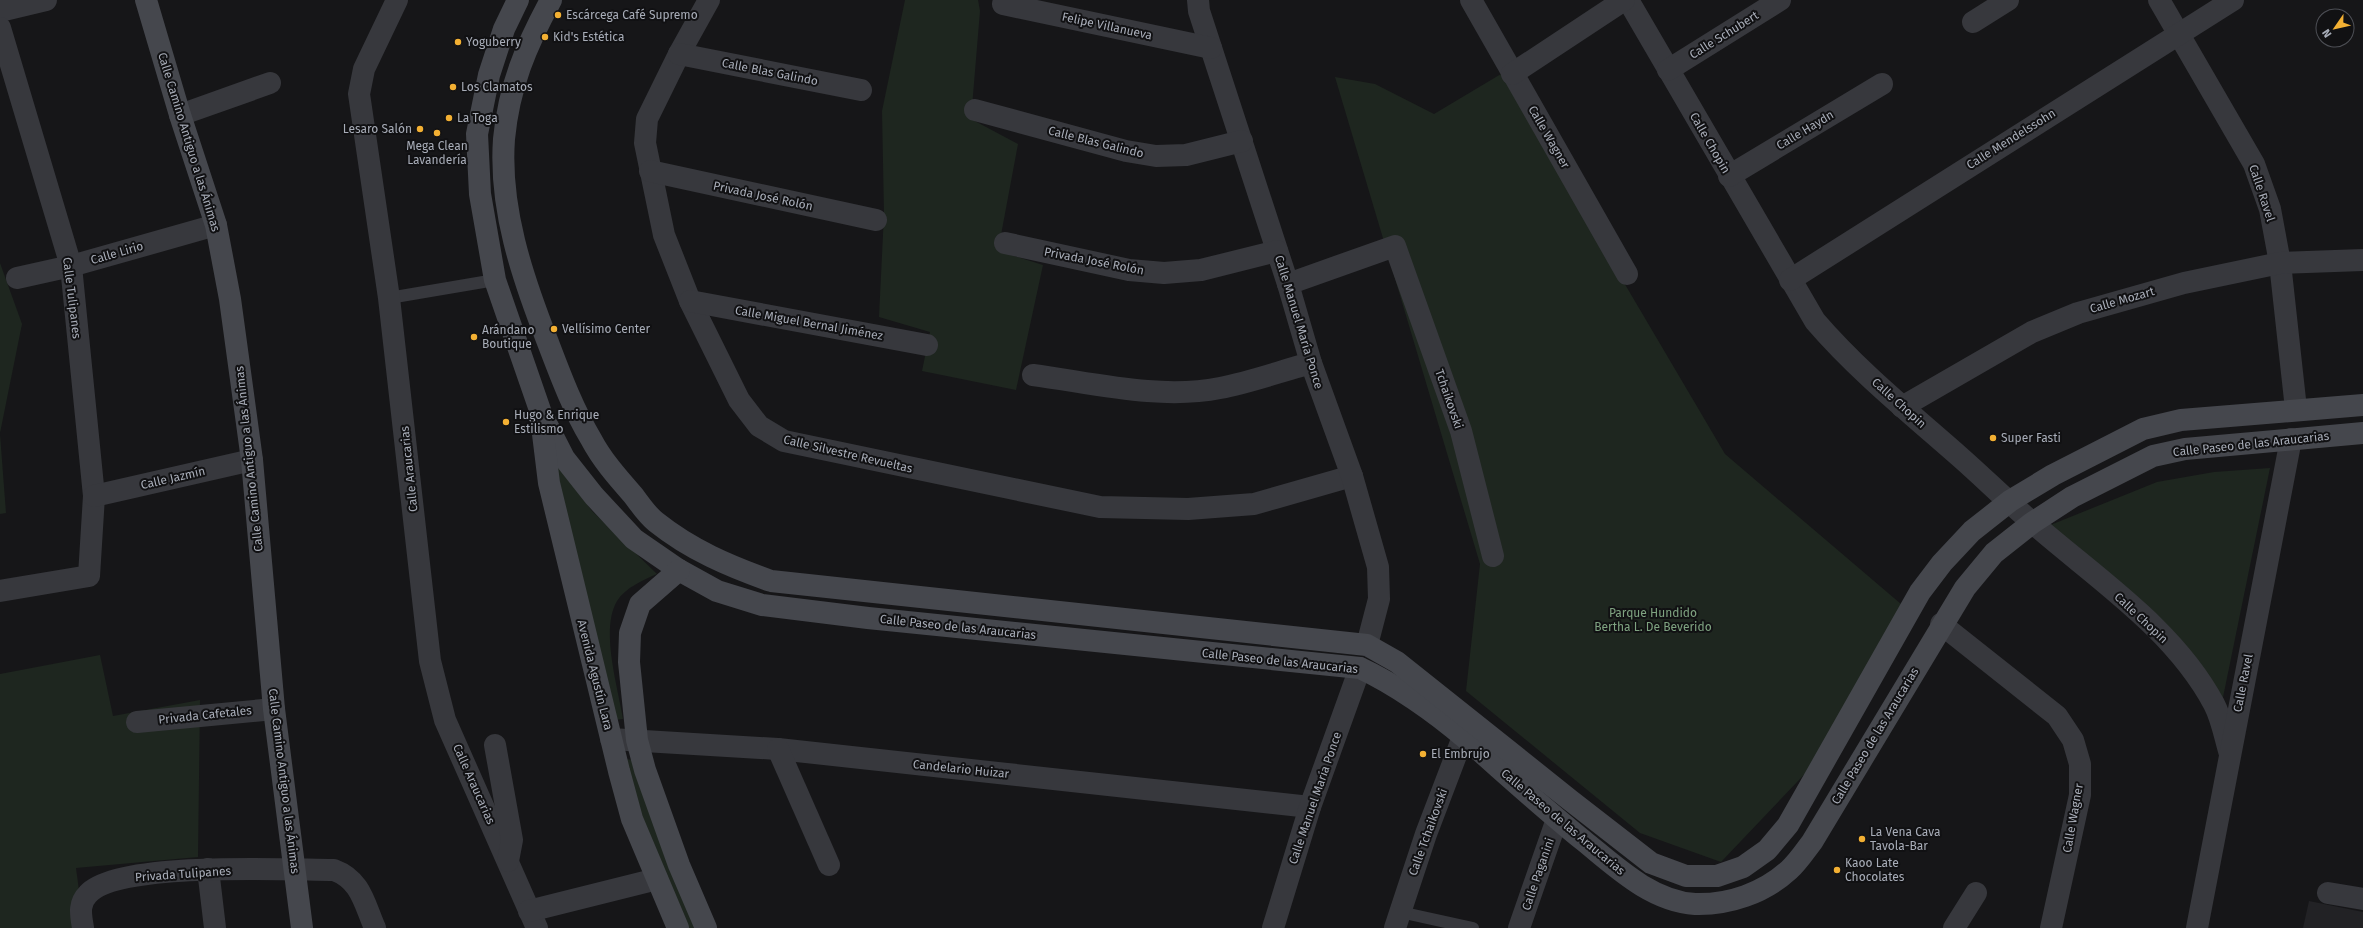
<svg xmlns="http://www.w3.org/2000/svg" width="2363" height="928" font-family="'Fira Sans',sans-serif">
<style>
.built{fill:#222225}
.green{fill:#1e261f}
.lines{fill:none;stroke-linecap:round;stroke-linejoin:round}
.lane{stroke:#37383d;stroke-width:12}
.street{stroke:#37383d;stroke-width:22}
.secondary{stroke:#45474d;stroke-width:22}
.poi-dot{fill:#f3b033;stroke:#111113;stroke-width:1.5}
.labels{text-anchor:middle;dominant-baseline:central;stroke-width:4;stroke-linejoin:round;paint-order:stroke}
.poi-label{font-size:12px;fill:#a8adb8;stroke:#111113;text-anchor:start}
.street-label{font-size:12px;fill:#a8adb8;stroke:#111113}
.park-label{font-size:12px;fill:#7fa381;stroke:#111113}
</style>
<rect width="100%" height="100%" fill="#161618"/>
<path class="built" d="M2309 901 2363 912V928H2303Z"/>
<g class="green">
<path d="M905 0H978L980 11 971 119 1018 144 998 251 1043 265 1016 390 922 371 930 332 879 317 884 214 882 111Z"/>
<path d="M1501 74 1725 454 1901 604 1818 760 1721 862 1640 833 1466 691 1480 564 1335 77 1375 84 1434 114Z"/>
<path d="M0 263 22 324 0 433Z"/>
<path d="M0 434 6 513 0 514Z"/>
<path d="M554 461 592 511 657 574C643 580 625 588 617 601 600 630 618 687 623 719L613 720Z"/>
<path d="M2270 468 2220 712 2048 526 2157 482 2214 472Z"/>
<path d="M100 655 113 716 200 700 198 857 76 868 84 928H0V674Z"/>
<path d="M621 759 636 760 697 928H685L656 857Z"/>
</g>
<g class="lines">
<g class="lane">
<path d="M389 298 495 280"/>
<path d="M1400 912 1473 928"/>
</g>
<g class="street">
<path d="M397 0 364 69 359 94 389 298 430 661 445 720 537 928"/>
<path d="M709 0 679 54 647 119 645 143 664 235 690 301 739 400 759 426 784 441 1100 507 1188 509 1254 504 1352 476"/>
<path d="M1198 0 1199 11 1288 284 1311 363 1352 476 1378 567 1379 599 1367 645"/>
<path d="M1471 0 1627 274"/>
<path d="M1628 0 1815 321C1858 371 1910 413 1960 457 1985 479 2009 503 2034 524 2097 579 2174 629 2214 704 2222 719 2225 738 2230 754"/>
<path d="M2159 0 2254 164 2270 209 2280 263 2296 409"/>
<path d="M1003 4 1211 48"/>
<path d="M0 11 46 0"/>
<path d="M1973 22 2008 0"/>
<path d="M0 28 71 266 94 496 89 576 0 591"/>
<path d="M679 54 861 90"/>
<path d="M1668 70 1780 0"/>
<path d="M1512 74 1624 0"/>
<path d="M975 110 1126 151 1156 156 1186 155 1242 141"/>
<path d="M180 115 270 83"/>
<path d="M650 171 876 220"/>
<path d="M1729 176 1882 84"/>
<path d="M1005 243 1129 270 1164 273 1201 270 1277 251"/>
<path d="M17 278 71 266 216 225"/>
<path d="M1790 280 2233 0"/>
<path d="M1288 284 1395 246 1461 431 1493 556"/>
<path d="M690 301 927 345"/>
<path d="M1033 375C1093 383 1160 400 1220 388 1251 382 1281 371 1311 363"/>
<path d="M1902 407 2032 332 2078 313 2184 283 2280 263 2363 260"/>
<path d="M94 496 252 460"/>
<path d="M1941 624 2057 716 2073 740 2080 764V795L2051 928"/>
<path d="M137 722 274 709"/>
<path d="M611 739 778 749 1310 807"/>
<path d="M495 745 512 840 508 861"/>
<path d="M778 749 829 865"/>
<path d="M208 869 215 928"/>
<path d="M2328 893 2363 899"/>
<path d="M529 911 657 879"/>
<path d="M83 928C81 915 78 904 88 894 117 861 287 870 334 870 361 880 364 903 375 928"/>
<path d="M1273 928 1310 807 1360 668"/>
<path d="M1395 928 1426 834 1463 737"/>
<path d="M1519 928 1557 819"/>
<path d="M1954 928 1976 893"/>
<path d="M2197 928 2291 439"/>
</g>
<g class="secondary">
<path d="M146 0 180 115 216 225 230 299 252 460 274 709 302 928"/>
<path d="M518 0 504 29 489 75 477 134 480 194 495 280 541 413 564 458 594 496 634 539 679 570 717 591 762 605 868 618 1360 668C1395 684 1436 713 1465 738 1505 773 1543 808 1584 841 1616 867 1651 901 1695 904 1729 905 1764 893 1789 870 1798 862 1805 851 1812 842L1965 588 1994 553 2032 523 2072 497 2153 456 2185 449 2363 433"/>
<path d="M551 0C526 46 509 86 504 139 499 208 522 276 547 340 560 374 572 407 591 439 602 460 618 478 633 495 640 504 647 515 656 522 691 550 729 566 771 581L1367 645 1397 662 1570 800 1651 863 1686 876H1717L1743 867 1767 850 1788 825 1920 592 1942 563 1972 531 2010 501 2053 475 2143 429 2181 420 2363 405"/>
<path d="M542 426 549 483 619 771 632 819 678 928"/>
<path d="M679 570 640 604 630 633 629 662 637 740 645 770 679 865 706 928"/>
</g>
</g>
<g class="poi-dot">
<circle cx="558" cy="15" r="4"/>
<circle cx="545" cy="37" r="4"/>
<circle cx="458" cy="42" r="4"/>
<circle cx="453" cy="87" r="4"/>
<circle cx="449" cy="118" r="4"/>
<circle cx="420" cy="129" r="4"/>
<circle cx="437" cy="133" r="4"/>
<circle cx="554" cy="329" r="4"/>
<circle cx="474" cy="337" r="4"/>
<circle cx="506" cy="422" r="4"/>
<circle cx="1993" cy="438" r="4"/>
<circle cx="1423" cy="754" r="4"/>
<circle cx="1862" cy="839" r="4"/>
<circle cx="1837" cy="870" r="4"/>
</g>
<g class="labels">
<g class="poi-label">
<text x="566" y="15">Escárcega Café Supremo</text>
<text x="553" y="37">Kid's Estética</text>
<text x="466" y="42">Yoguberry</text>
<text x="461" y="87">Los Clamatos</text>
<text x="457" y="118">La Toga</text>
<text x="412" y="129" text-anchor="end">Lesaro Salón</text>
<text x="437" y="146" text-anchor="middle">Mega Clean<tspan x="437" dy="14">Lavandería</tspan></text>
<text x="562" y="329">Vellísimo Center</text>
<text x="482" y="330">Arándano<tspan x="482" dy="14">Boutique</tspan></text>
<text x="514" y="415">Hugo &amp; Enrique<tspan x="514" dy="14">Estilismo</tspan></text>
<text x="2001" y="438">Super Fasti</text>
<text x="1431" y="754">El Embrujo</text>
<text x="1870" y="832">La Vena Cava<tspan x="1870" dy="14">Tavola-Bar</tspan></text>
<text x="1845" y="863">Kaoo Late<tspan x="1845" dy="14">Chocolates</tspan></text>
</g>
<g class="street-label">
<text transform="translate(1107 26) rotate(12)">Felipe Villanueva</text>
<text transform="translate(1724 35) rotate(-32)">Calle Schubert</text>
<text transform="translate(770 72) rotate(11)">Calle Blas Galindo</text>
<text transform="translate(1805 130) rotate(-31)">Calle Haydn</text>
<text transform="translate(1549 137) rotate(60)">Calle Wagner</text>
<text transform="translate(2011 139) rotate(-32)">Calle Mendelssohn</text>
<text transform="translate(189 142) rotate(73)">Calle Camino Antiguo a las Ánimas</text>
<text transform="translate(1096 142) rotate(14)">Calle Blas Galindo</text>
<text transform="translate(1710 143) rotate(60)">Calle Chopin</text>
<text transform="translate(2262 193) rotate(72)">Calle Ravel</text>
<text transform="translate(763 196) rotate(12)">Privada José Rolón</text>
<text transform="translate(117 253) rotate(-16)">Calle Lirio</text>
<text transform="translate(1094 261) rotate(11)">Privada José Rolón</text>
<text transform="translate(72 298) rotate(83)">Calle Tulipanes</text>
<text transform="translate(2122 300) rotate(-16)">Calle Mozart</text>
<text transform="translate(1299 322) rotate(73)">Calle Manuel María Ponce</text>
<text transform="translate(809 323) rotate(10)">Calle Miguel Bernal Jiménez</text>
<text transform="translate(1449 399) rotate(71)">Tchaikovski</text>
<text transform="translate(1899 403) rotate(42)">Calle Chopin</text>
<text transform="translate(2251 444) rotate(-6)">Calle Paseo de las Araucarias</text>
<text transform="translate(848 454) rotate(13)">Calle Silvestre Revueltas</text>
<text transform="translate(249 459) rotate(-96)">Calle Camino Antiguo a las Ánimas</text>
<text transform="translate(409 469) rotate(-96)">Calle Araucarias</text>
<text transform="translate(173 478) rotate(-13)">Calle Jazmín</text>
<text transform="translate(2141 618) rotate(43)">Calle Chopin</text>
<text transform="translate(958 627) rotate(6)">Calle Paseo de las Araucarias</text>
<text transform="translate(1280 661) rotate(6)">Calle Paseo de las Araucarias</text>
<text transform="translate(595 675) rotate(76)">Avenida Agustín Lara</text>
<text transform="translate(2243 683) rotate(-79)">Calle Ravel</text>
<text transform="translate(205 715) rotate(-6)">Privada Cafetales</text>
<text transform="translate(1875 736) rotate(-59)">Calle Paseo de las Araucarias</text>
<text transform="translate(961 769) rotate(6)">Candelario Huizar</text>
<text transform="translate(284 781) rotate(83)">Calle Camino Antiguo a las Ánimas</text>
<text transform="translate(474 784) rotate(66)">Calle Araucarias</text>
<text transform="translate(1315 798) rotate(-71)">Calle Manuel María Ponce</text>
<text transform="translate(2073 818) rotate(-80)">Calle Wagner</text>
<text transform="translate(1563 822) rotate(40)">Calle Paseo de las Araucarias</text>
<text transform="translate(1428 832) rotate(-70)">Calle Tchaikovski</text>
<text transform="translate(183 874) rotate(-4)">Privada Tulipanes</text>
<text transform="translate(1538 874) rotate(-71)">Calle Paganini</text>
</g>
<g class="park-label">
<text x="1653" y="613">Parque Hundido<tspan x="1653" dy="14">Bertha L. De Beverido</tspan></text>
</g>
</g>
<g transform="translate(2335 28) rotate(236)"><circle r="19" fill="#111113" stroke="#4d4f55"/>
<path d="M0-3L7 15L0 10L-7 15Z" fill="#f3b033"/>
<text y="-6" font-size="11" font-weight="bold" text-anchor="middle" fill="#a8adb8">N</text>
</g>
</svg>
